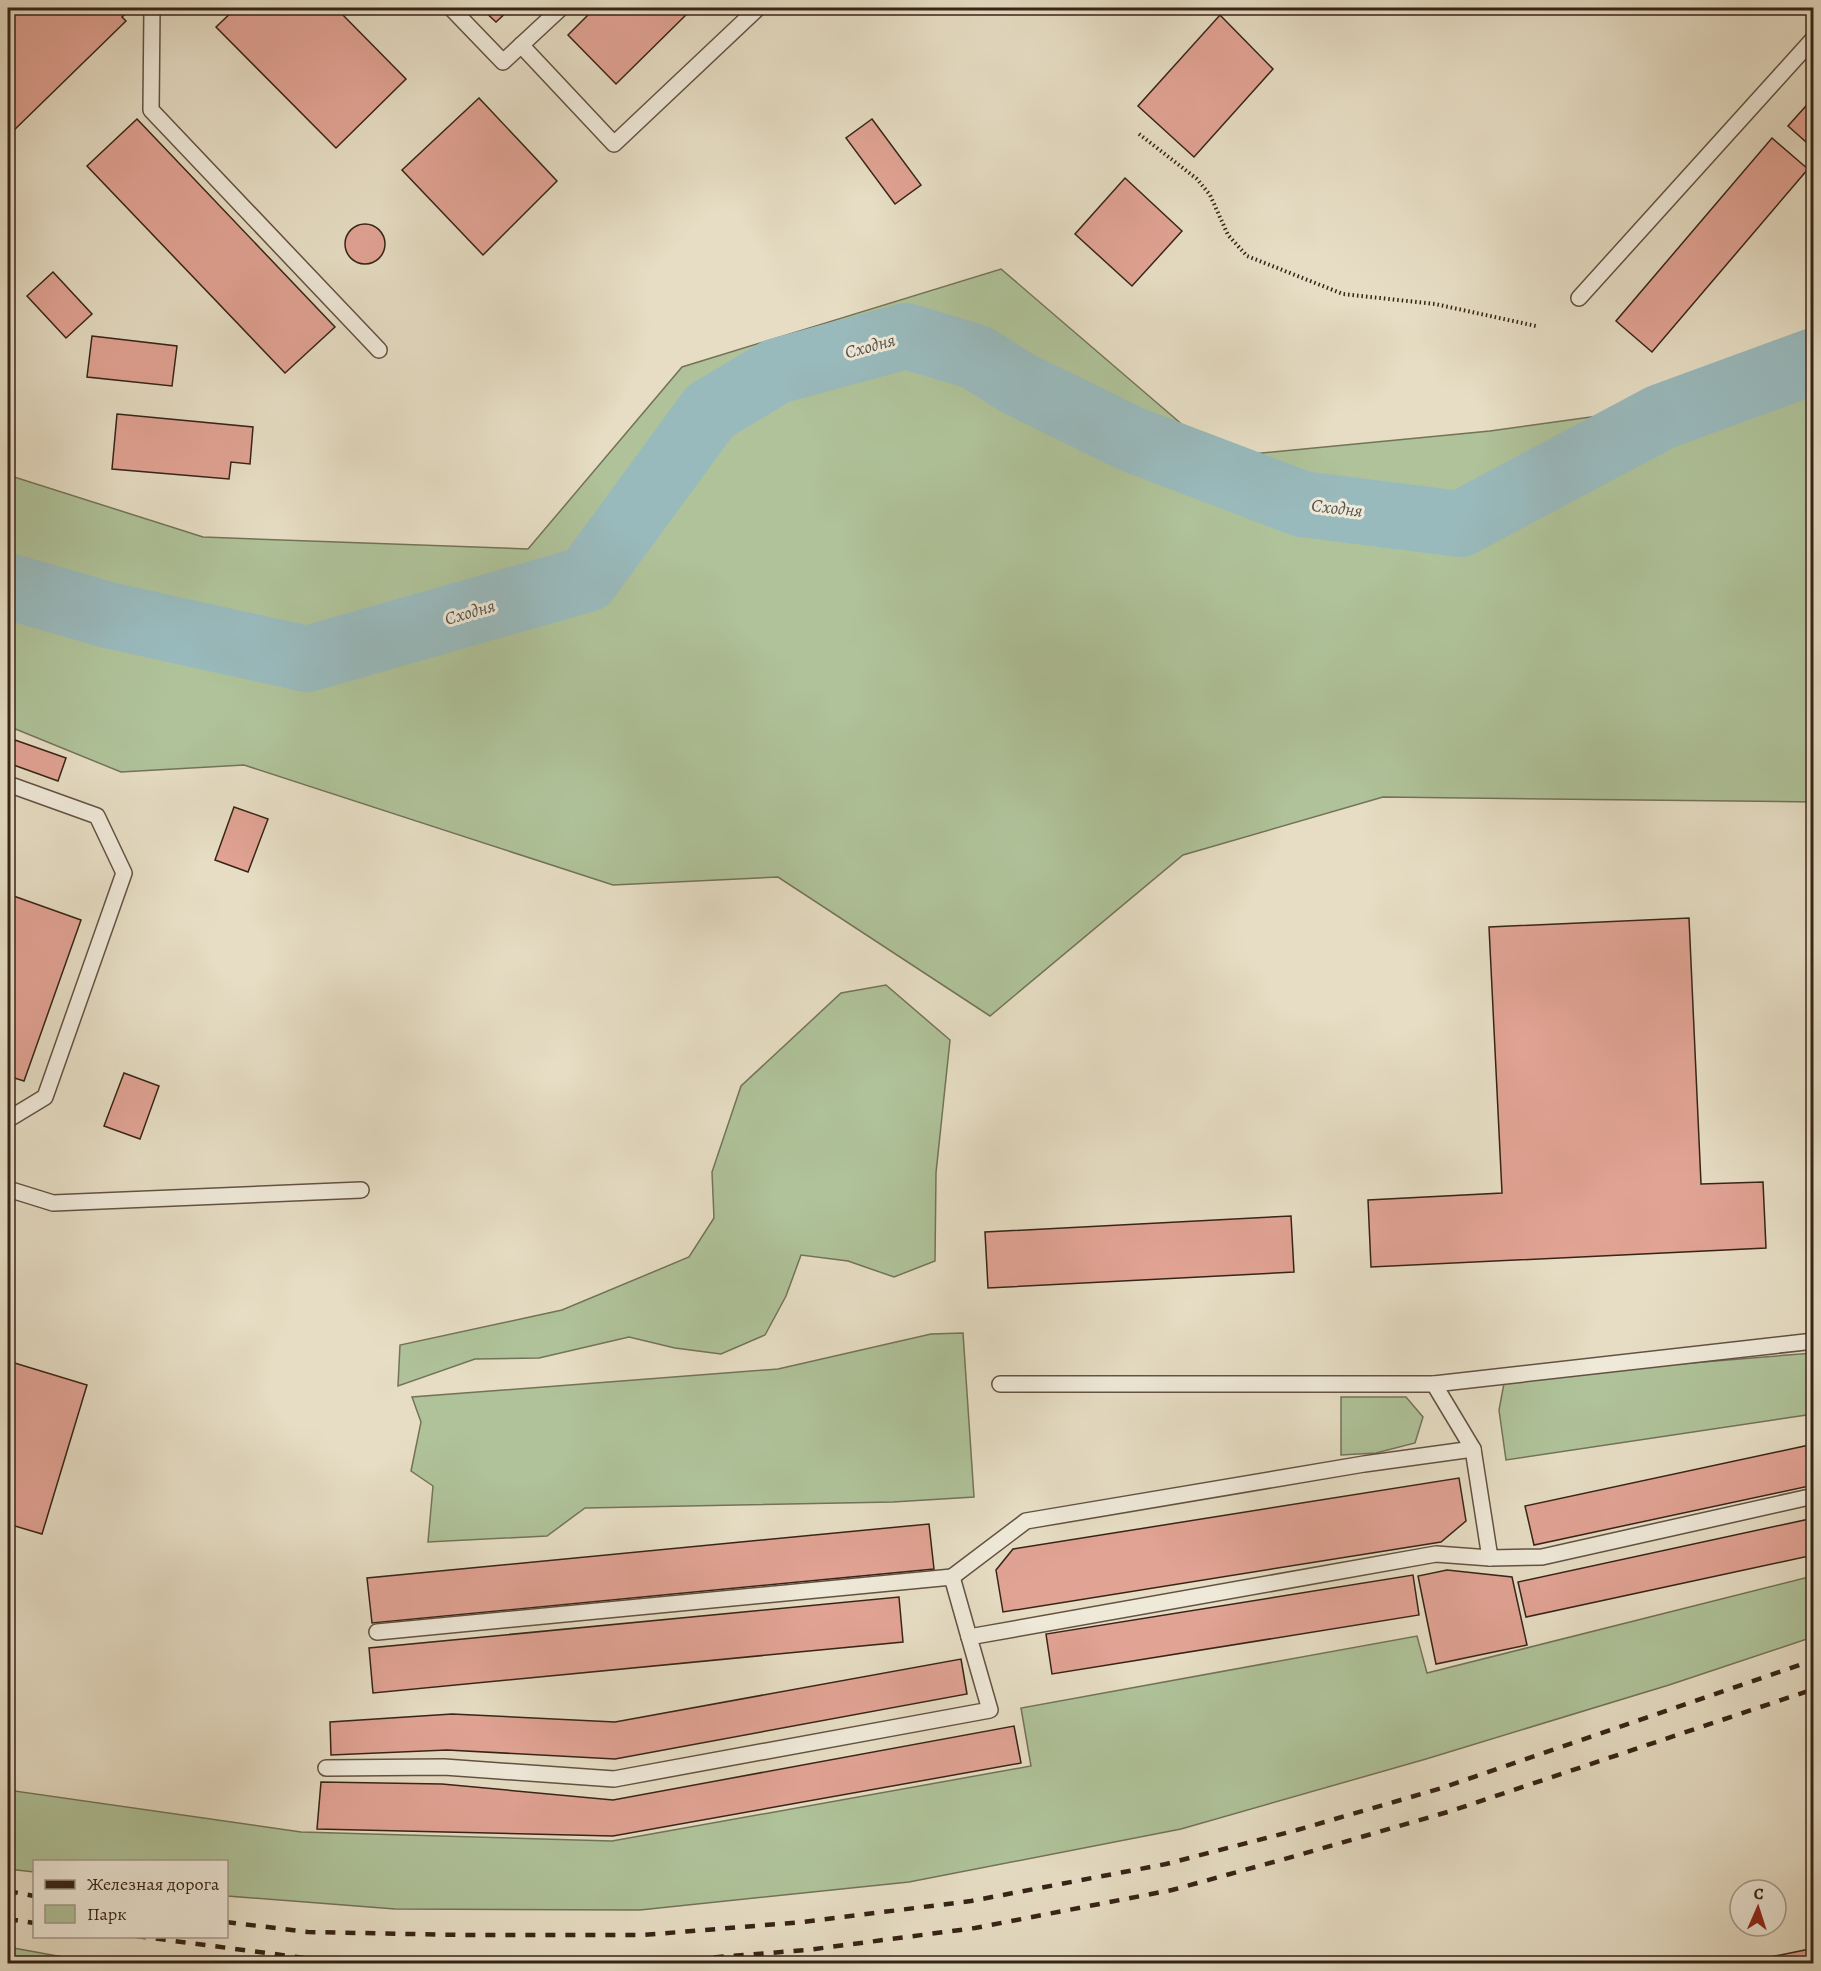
<svg xmlns="http://www.w3.org/2000/svg" width="1821" height="1971" font-family="Alegreya,serif">
<style>
.green{fill:#afc299;stroke:#737358;stroke-width:1.5}
.lines{fill:none;stroke-linecap:round;stroke-linejoin:round}
.river{stroke:#99babd;stroke-width:66}
.building{fill:#e1a394;stroke:#372417;stroke-width:1.5}
.service-casing{stroke:#635242;stroke-width:18}
.path{stroke:#372417;stroke-width:4;stroke-dasharray:1.5 3;stroke-linecap:butt}
.service{stroke:#efe9d9;stroke-width:15}
.rail{stroke:#372417;stroke-width:4.5;stroke-dasharray:10 10;stroke-linecap:butt}
.labels{text-anchor:middle;dominant-baseline:central;stroke-width:6;stroke-linejoin:round;paint-order:stroke}
.water-label{font-size:18px;font-style:italic;fill:#545149;stroke:#efe9d9}
</style>
<rect width="100%" height="100%" fill="#e6ddc4"/>
<filter id="stains"><feTurbulence type="fractalNoise" baseFrequency=".00333" numOctaves="4"/><feColorMatrix values="0 0 0 0 .2 0 0 0 0 .09 0 0 0 0 .02 0 0 0 .5 -.17"/></filter>
<radialGradient id="worn" r=".72"><stop offset=".6" stop-color="#630" stop-opacity="0"/><stop offset="1" stop-color="#630" stop-opacity=".3"/></radialGradient>
<g class="green">
<path d="M1001 269 1220 457 1490 431 1757 394 1813 329V802L1383 797 1183 855 990 1016 778 877 613 885 244 765 121 772 8 726V475L203 537 528 549 682 367Z"/>
<path d="M886 985 950 1040 936 1173 935 1261 894 1277 848 1261 801 1255 786 1296 765 1335 721 1354 675 1348 629 1337 539 1358 475 1359 398 1386 400 1345 562 1310 689 1257 714 1218 712 1172 741 1086 841 993Z"/>
<path d="M963 1333 974 1497 893 1502 585 1508 547 1536 428 1542 433 1486 411 1471 421 1422 412 1397 778 1369 931 1334Z"/>
<path d="M1813 1353V1414L1506 1460 1499 1410 1505 1378Z"/>
<path d="M1341 1397H1406L1423 1417 1415 1443 1376 1453 1341 1455Z"/>
<path d="M1813 1576V1637L1669 1685 1426 1759 1181 1829 909 1882 640 1910 395 1909 227 1896 226 1862H34V1872L8 1869V1790L301 1832 612 1841 1031 1766 1021 1708 1417 1636 1427 1673Z"/>
<path d="M8 1947 96 1963H8Z"/>
</g>
<g class="lines">
<path class="river" d="M8 586 108 615 307 659 587 579 710 411 777 371 906 336 976 357 1017 383 1131 439 1302 504 1460 524 1661 417 1814 361"/>
</g>
<g class="building">
<path d="M8 8H132L122 17 126 21 8 136Z"/>
<path d="M236 8H336L406 79 336 148 216 27Z"/>
<path d="M481 8H511L496 22Z"/>
<path d="M595 8H693L616 84 568 35Z"/>
<path d="M1220 15 1273 69 1194 157 1138 106Z"/>
<path d="M1814 97V149L1788 126Z"/>
<path d="M479 98 557 181 483 255 402 170Z"/>
<path d="M137 119 335 327 285 373 87 166Z"/>
<path d="M872 119 921 185 895 204 846 138Z"/>
<path d="M1772 138 1808 169 1652 352 1616 321Z"/>
<path d="M1125 178 1182 231 1132 286 1075 234Z"/>
<circle cx="365" cy="244" r="20"/>
<path d="M53 272 92 314 66 338 27 296Z"/>
<path d="M92 336 177 346 172 386 87 377Z"/>
<path d="M117 414 253 427 250 464 231 462 229 479 112 469Z"/>
<path d="M15 740 66 758 58 781 8 763Z"/>
<path d="M234 807 268 819 248 872 215 860Z"/>
<path d="M8 894 81 920 24 1081 8 1076Z"/>
<path d="M1689 918 1701 1184 1763 1182 1766 1248 1371 1267 1368 1200 1502 1193 1489 927Z"/>
<path d="M124 1073 159 1086 140 1139 104 1126Z"/>
<path d="M1291 1216 1294 1272 988 1288 985 1232Z"/>
<path d="M8 1361 87 1385 42 1534 8 1524Z"/>
<path d="M1814 1444V1485L1534 1545 1525 1506Z"/>
<path d="M1459 1478 1466 1521 1441 1542 1003 1612 996 1570 1013 1549Z"/>
<path d="M1814 1518V1555L1526 1617 1518 1582Z"/>
<path d="M929 1524 934 1569 372 1623 367 1578Z"/>
<path d="M1447 1570 1512 1577 1527 1645 1436 1664 1418 1576Z"/>
<path d="M1413 1575 1419 1615 1052 1674 1046 1634Z"/>
<path d="M899 1597 903 1642 373 1693 369 1648Z"/>
<path d="M961 1659 967 1694 615 1759 447 1750 331 1755 330 1722 452 1714 615 1722Z"/>
<path d="M1014 1726 1021 1763 613 1836 317 1829 321 1782 442 1784 613 1800Z"/>
<path d="M1810 1949 1813 1964H1736Z"/>
</g>
<g class="lines">
<g class="service-casing">
<g id="service">
<path d="M152 8 151 110 379 350"/>
<path d="M451 8 503 62 561 8"/>
<path d="M521 45 614 144 758 8"/>
<path d="M1579 298 1814 38"/>
<path d="M8 784 97 816 124 873 45 1097 12 1117 8 1115"/>
<path d="M8 1189 53 1203 361 1190"/>
<path d="M1000 1384H1434L1814 1341"/>
<path d="M1434 1384 1473 1449 1490 1558 1542 1557 1814 1496"/>
<path d="M952 1577 1026 1521 1364 1464 1473 1449"/>
<path d="M377 1632 952 1577 969 1637"/>
<path d="M326 1768 444 1767 614 1779 990 1710 969 1637 1436 1554 1490 1558"/>
</g>
</g>
<path class="path" d="M1139 134 1197 179 1210 195 1228 235 1247 256 1343 294 1435 304 1536 326"/>
<use href="#service" class="service"/>
<g class="rail">
<path d="M8 1891 34 1896"/>
<path d="M8 1919 34 1923"/>
<path d="M226 1922 308 1932 463 1935H643L803 1922 971 1901 1166 1864 1297 1830 1442 1788 1814 1660"/>
<path d="M136 1936 305 1958 431 1964"/>
<path d="M574 1964 643 1963 807 1950 975 1928 1172 1890 1299 1855 1451 1811 1814 1689"/>
</g>
</g>
<g class="labels">
<g class="water-label">
<text transform="translate(870 346) rotate(-15)">Сходня</text>
<text transform="translate(1337 508) rotate(7)">Сходня</text>
<text transform="translate(470 612) rotate(-16)">Сходня</text>
</g>
</g>
<rect width="1821" height="1971" fill="none" stroke="#e6ddc4" stroke-width="30"/>
<rect x="9" y="9" width="1803" height="1953" fill="none" stroke="#372417" stroke-width="3"/>
<rect x="15" y="15" width="1791" height="1941" fill="none" stroke="#372417" stroke-width="1.5"/>
<rect x="33" y="1860" width="195" height="78" fill="#efe9d9" stroke="#a59a8b" stroke-width="1.5"/>
<rect x="45" y="1880" width="30" height="9" fill="#372417" stroke="#a59a8b" stroke-width="1.5"/>
<text x="87" y="1890" font-size="18" fill="#372417">Железная дорога</text>
<rect x="45" y="1905" width="30" height="18" fill="#afc299" stroke="#a59a8b" stroke-width="1.5"/>
<text x="87" y="1920" font-size="18" fill="#372417">Парк</text>
<g transform="translate(1758 1908) rotate(3)"><circle r="28" fill="#efe9d9" stroke="#a59a8b" stroke-width="1.5"/>
<path d="M0-4.5L10 22L0 15L-10 22Z" fill="#8f2418"/>
<text y="-9" font-size="16" font-weight="bold" text-anchor="middle" fill="#372417">С</text>
</g>
<rect width="100%" height="100%" filter="url(#stains)"/>
<rect width="100%" height="100%" fill="url(#worn)"/>
</svg>
